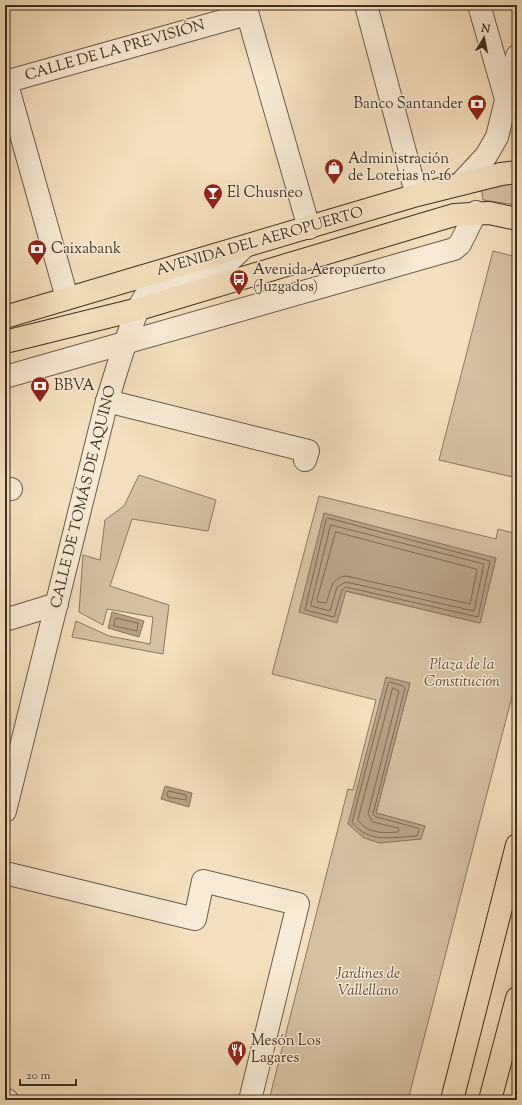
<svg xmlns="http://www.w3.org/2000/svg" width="522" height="1105" font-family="'Sorts Mill Goudy',serif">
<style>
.green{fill:#d5c2a3;stroke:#897860;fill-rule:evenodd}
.water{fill:#b6a387;stroke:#86745d}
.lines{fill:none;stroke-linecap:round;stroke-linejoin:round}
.shore{stroke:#7a6852;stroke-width:1}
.minor-casing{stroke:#6b5a45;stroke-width:24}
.major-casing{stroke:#3d2e1d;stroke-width:24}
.minor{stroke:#f8ebd5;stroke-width:22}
.major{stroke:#f4e0be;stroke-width:22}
.labels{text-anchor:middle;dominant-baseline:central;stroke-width:3;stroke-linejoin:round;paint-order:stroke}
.street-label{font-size:15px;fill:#3d2e1d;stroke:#f8ebd5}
.poi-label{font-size:15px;fill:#3d2e1d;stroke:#f8ebd5;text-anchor:start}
.park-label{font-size:15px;font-style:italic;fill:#5b4c38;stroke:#f8ebd5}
</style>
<rect width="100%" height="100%" fill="#f4e0be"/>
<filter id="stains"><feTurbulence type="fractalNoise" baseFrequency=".005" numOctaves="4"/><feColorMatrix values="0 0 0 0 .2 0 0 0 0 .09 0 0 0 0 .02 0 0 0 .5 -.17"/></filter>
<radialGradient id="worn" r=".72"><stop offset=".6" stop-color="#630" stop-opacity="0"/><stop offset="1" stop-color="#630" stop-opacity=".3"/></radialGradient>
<g class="green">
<path d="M517 182V205L483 200 481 187Z"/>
<path d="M493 251 517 257V478L439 460Z"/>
<path d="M139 475 216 500 208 531 132 519 110 586 169 605 163 654 72 637 76 621 109 636 150 644 153 617 107 609 103 625 79 612 83 555 100 560 105 520 124 506Z"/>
<path d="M319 496 496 539 498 529 517 534V677L408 1100H269L348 789 353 790 376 700 272 674ZM496 558 480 623 345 591ZM410 683 376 813 424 826 421 839 348 824Z"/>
</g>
<g class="water">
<path d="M324 513 496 558 480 623 346 591 337 623 299 612Z"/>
<path d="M112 612 144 621 139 637 108 628Z"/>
<path d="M386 677 410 683 376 813 425 826 421 839 380 843 364 838 348 824Z"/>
<path d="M165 786 192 793 189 807 161 799Z"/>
</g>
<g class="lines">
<g class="shore">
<path d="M328 518 490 561 478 617 346 587 342 590 334 617 305 610 326 520Z"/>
<path d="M331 525 484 564 474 611 346 582 337 587 330 611 311 606Z"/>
<path d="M336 532 476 569 477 571 470 604 346 576C330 578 331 591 326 603L318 602 317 600Z"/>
<path d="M116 618 138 623 137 631 114 626Z"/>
<path d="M390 682 403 686 405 688 373 814 376 817 418 828 419 830 417 836C394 837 368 844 352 822L388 684Z"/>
<path d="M393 688 399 691 368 814 373 822 398 828 399 830 398 832C382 833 368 834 358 820Z"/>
<path d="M169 791 186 795V800L168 797 167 794Z"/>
</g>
<g class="minor-casing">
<g id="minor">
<path d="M245 5 309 228"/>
<path d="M366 5 413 182"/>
<path d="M479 5 506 99"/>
<path d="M6 81 67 298"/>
<path d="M5 82 247 14"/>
<path d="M460 184 486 156 497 137 517 56"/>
<path d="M5 377 454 249 460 244 476 212"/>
<path d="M107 401 308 451 305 460"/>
<path d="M5 490 11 489"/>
<path d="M5 620 57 604"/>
<path d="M5 811 107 401C115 378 135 299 153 287L225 265 243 248"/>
<path d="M5 873 195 919 203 881 298 904 250 1100"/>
<path d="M5 1100H7"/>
</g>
</g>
<g class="major-casing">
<g id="major">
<path d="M5 317 417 195 501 174 517 172"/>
<path d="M5 342 139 309 454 215 489 213 517 219"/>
<path d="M452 1100 517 845"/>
<path d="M490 1100 517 998"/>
</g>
</g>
<use href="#minor" class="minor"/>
<use href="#major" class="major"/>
</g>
<defs>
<g id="bank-pin" transform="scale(1)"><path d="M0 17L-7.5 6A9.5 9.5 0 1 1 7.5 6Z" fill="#8f2418" stroke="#f8ebd5"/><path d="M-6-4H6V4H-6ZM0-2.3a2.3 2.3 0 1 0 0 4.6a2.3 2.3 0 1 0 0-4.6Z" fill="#fff"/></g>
<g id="shop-pin" transform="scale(1)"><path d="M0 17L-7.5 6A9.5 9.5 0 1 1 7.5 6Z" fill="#8f2418" stroke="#f8ebd5"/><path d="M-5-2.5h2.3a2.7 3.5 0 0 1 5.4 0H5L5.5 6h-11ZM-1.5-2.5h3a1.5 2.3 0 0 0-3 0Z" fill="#fff"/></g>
<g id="bar-pin" transform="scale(1)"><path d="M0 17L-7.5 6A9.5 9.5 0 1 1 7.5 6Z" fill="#8f2418" stroke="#f8ebd5"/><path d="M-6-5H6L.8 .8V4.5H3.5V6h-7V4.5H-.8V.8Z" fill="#fff"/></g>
<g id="bus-pin" transform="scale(1)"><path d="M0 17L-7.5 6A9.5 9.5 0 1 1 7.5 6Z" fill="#8f2418" stroke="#f8ebd5"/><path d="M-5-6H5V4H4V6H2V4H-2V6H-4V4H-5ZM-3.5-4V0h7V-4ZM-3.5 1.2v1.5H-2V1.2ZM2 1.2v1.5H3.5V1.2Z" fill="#fff"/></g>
<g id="restaurant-pin" transform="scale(1)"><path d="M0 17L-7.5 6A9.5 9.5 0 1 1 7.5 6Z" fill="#8f2418" stroke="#f8ebd5"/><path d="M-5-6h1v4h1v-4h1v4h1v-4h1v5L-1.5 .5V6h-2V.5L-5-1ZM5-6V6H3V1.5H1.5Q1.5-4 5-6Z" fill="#fff"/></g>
</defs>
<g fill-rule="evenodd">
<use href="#bank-pin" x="477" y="104"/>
<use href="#shop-pin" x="334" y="168"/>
<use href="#bar-pin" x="213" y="193"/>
<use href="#bank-pin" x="37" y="249"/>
<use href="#bus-pin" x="239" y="279"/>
<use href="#bank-pin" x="40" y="386"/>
<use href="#restaurant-pin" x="237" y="1050"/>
</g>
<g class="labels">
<g class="street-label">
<text transform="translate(115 51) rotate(-16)">CALLE DE LA PREVISIÓN</text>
<text transform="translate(260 242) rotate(-16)">AVENIDA DEL AEROPUERTO</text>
<text transform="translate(84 497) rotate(-76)">CALLE DE TOMÁS DE AQUINO</text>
</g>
<g class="poi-label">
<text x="463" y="104" text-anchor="end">Banco Santander</text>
<text x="348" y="159">Administración<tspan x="348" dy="17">de Loterias nº 16</tspan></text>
<text x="227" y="193">El Chusneo</text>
<text x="51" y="249">Caixabank</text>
<text x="253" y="270">Avenida Aeropuerto<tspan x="253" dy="17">(Juzgados)</tspan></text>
<text x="54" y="386">BBVA</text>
<text x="251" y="1041">Mesón Los<tspan x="251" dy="17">Lagares</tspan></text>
</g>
<g class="park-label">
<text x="462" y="665">Plaza de la<tspan x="462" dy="17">Constitución</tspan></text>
<text x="368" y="974">Jardines de<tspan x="368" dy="17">Vallellano</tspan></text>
</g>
</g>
<rect width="522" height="1105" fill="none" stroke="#f4e0be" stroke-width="20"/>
<rect x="6" y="6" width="510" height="1093" fill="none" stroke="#3d2e1d" stroke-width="2"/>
<rect x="10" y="10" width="502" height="1085" fill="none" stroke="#3d2e1d"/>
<g transform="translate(484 38) rotate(10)" stroke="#f8ebd5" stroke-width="3" paint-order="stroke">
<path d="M0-3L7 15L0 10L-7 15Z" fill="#3d2e1d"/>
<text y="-6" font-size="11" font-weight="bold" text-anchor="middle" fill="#3d2e1d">N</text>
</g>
<path d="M20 1079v6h56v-6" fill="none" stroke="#3d2e1d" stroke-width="2"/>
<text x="26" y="1079" font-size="12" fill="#3d2e1d" stroke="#f8ebd5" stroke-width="3" paint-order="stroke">20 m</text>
<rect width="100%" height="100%" filter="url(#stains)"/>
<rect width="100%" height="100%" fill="url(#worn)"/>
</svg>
